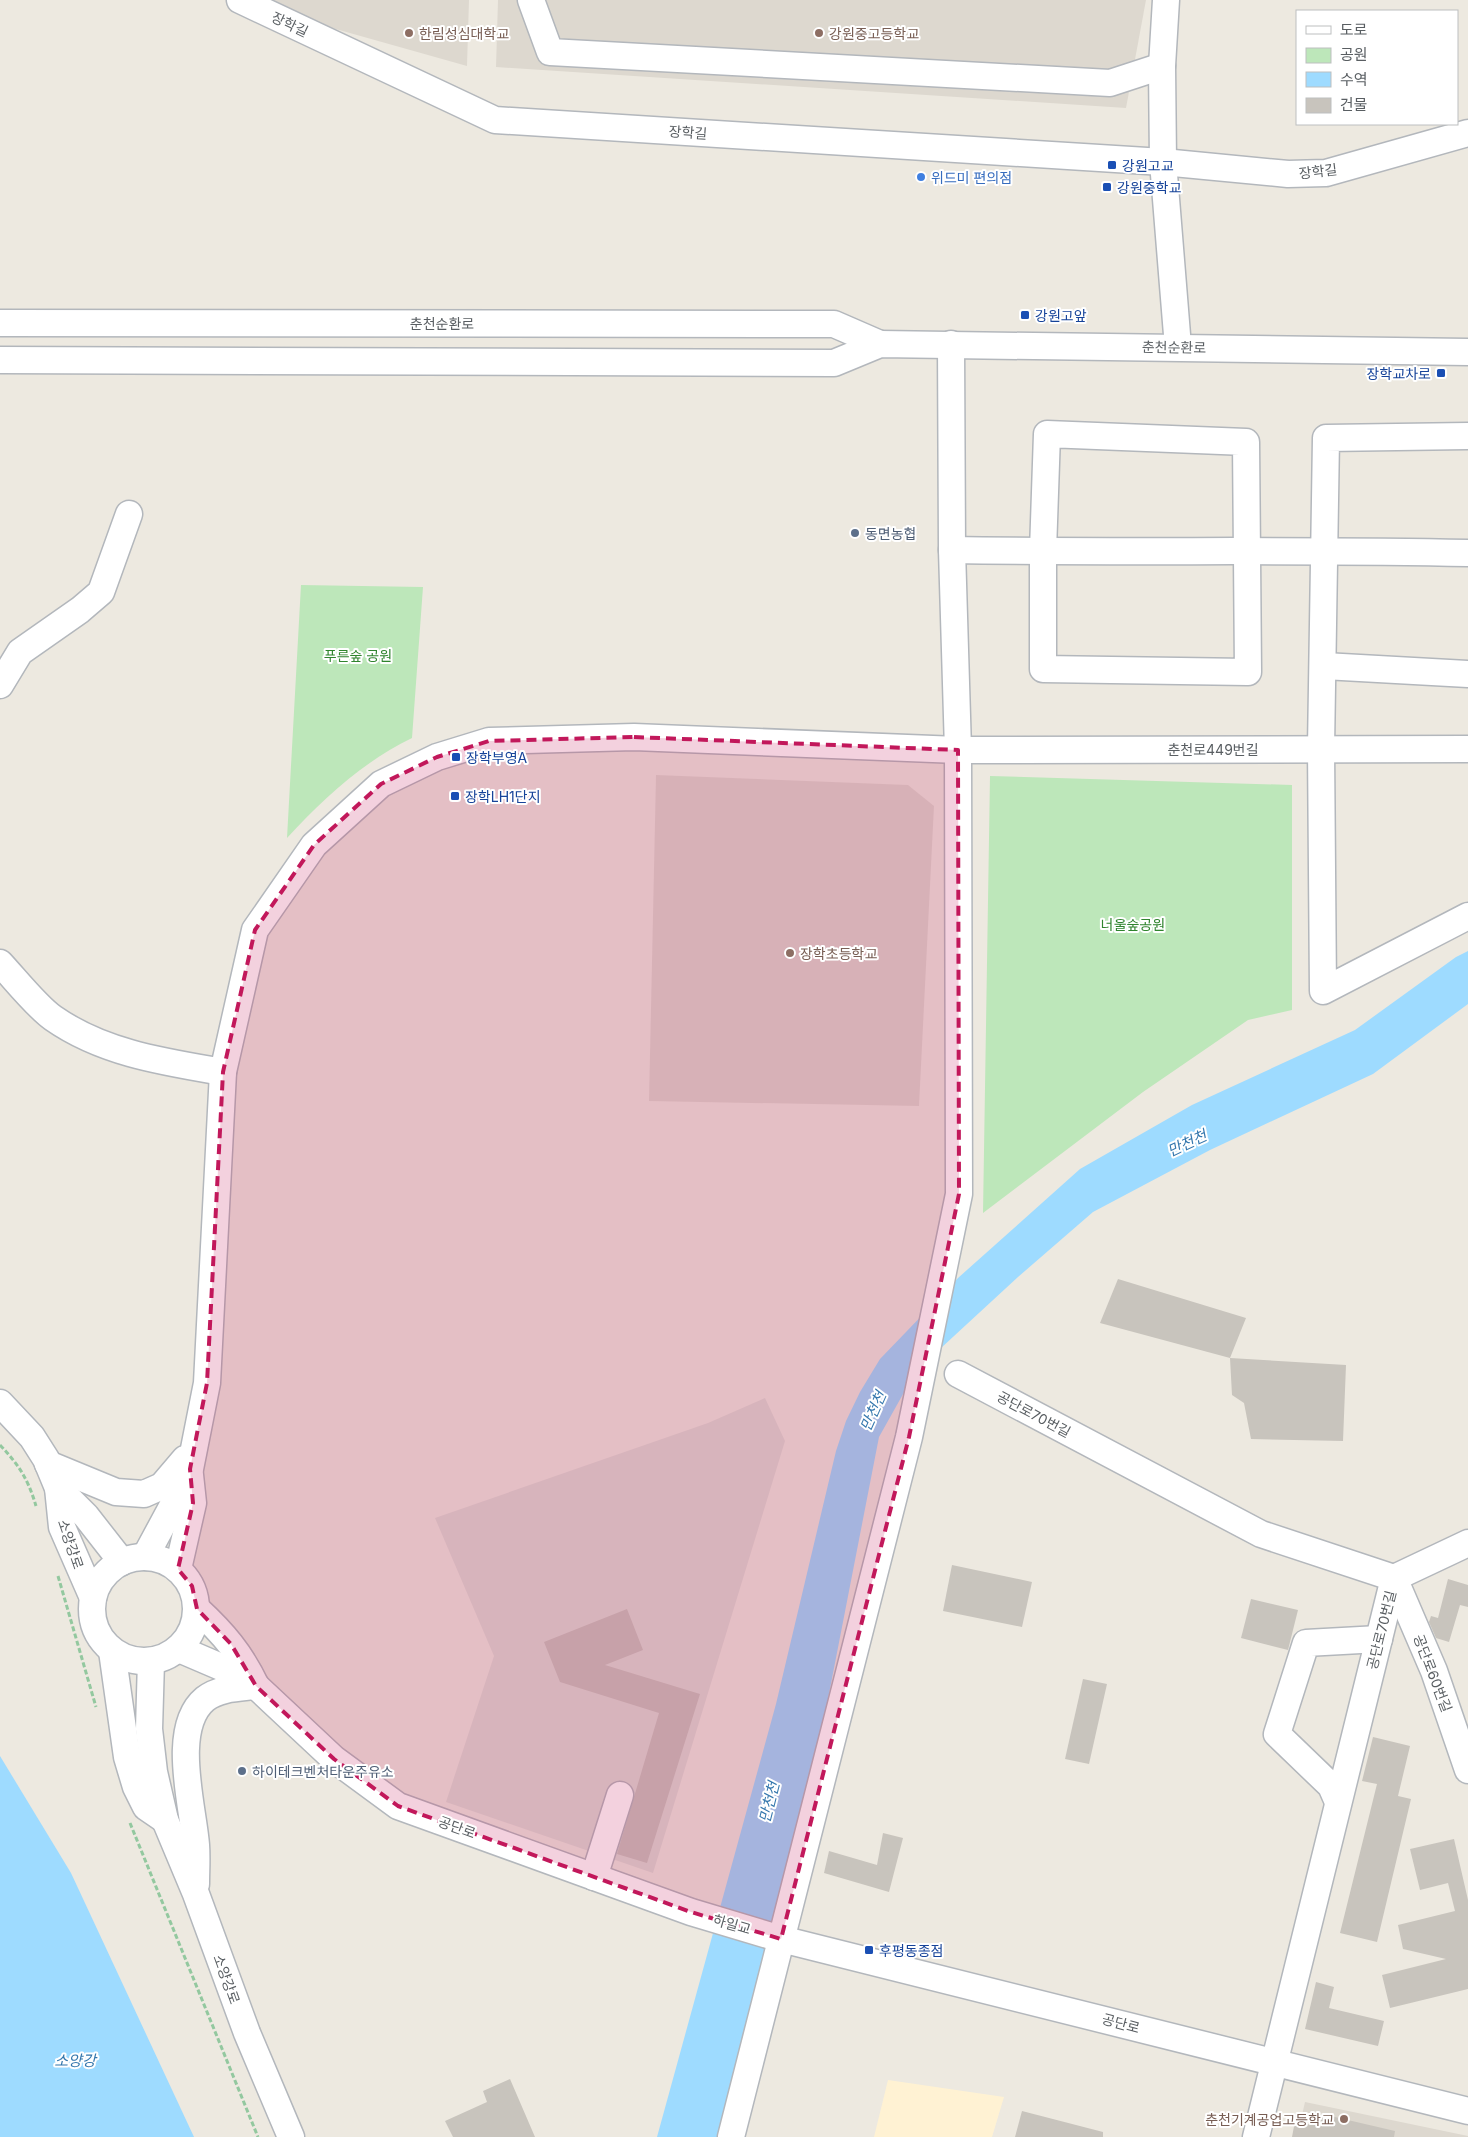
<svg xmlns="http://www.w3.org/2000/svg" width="1468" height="2137" font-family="Inter,'Noto Sans KR',sans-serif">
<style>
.commercial{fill:#fff2d3}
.industrial{fill:#dddbd5}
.education{fill:#ddd8cf}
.green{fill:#bde7ba}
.water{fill:#9edbff}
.building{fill:#c8c4bd}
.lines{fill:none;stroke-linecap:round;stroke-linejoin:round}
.minor-casing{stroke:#b3b7bc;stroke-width:29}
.path{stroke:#93c89f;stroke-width:3;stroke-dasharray:5 2.5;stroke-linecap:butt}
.minor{stroke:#fff;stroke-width:26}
.marked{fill:#c2185b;fill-opacity:0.2;stroke:#c2185b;stroke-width:4;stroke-dasharray:10 6;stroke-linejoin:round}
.education-dot{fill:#8d6e63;stroke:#fff;stroke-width:2}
.transit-dot{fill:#1a4fb4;stroke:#fff;stroke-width:2}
.shop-dot{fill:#3f7fe0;stroke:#fff;stroke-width:2}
.service-dot{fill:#5c6f8a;stroke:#fff;stroke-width:2}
.labels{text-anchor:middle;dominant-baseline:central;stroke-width:4;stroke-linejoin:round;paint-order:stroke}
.street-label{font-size:14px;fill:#595e62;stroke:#fff}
.education-label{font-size:14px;fill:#785e54;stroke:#fff;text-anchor:start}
.transit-label{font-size:14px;fill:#164399;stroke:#fff;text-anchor:start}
.shop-label{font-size:14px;fill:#366cbe;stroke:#fff;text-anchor:start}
.service-label{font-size:14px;fill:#4e5e75;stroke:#fff;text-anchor:start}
.park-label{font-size:14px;fill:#30842e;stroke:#fff}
.water-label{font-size:15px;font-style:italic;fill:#3477ad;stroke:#fff}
</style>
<rect width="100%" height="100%" fill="#ede9e0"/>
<path class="commercial" d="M888 2080 1004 2097 992 2137H874Z"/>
<path class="industrial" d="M765 1398 785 1441 653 1873 446 1802 494 1656 435 1518 708 1423Z"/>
<g class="education">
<path d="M233 0H469L467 66Z"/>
<path d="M498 0H1146L1126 108 496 67Z"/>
<path d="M656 775 908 785 934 806 919 1106 649 1101Z"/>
<path d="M1305 2102 1468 2136V2137H1297Z"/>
</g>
<g class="green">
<path d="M301 585 423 587 412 738C364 761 323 799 287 838Z"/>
<path d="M990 776 1292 785V1010L1248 1020 1143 1092 983 1213Z"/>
</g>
<g class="water">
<path d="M1468 951V1004L1373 1074 1210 1150 1093 1212 1018 1277 941 1348 907 1387 879 1437 827 1704 757 1995 719 2137H657L776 1704 836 1451 846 1421 860 1392 880 1359 958 1278 1080 1169 1192 1105 1355 1030 1456 957Z"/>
<path d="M0 1756 71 1873 194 2137H0Z"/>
</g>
<g class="building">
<path d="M1118 1279 1246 1318 1230 1358 1100 1323Z"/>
<path d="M1230 1358 1346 1365 1343 1441 1251 1439 1244 1403 1232 1395Z"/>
<path d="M952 1565 1032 1582 1022 1627 943 1611Z"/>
<path d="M1448 1579 1468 1585V1607L1460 1605 1449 1642 1436 1638 1429 1622 1431 1616 1438 1618Z"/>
<path d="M1251 1599 1298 1610 1288 1650 1241 1638Z"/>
<path d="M627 1609 643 1650 605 1665 700 1694 647 1863 617 1854 659 1713 560 1682 544 1642Z"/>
<path d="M1083 1679 1107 1684 1089 1764 1065 1759Z"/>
<path d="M1373 1737 1410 1746 1398 1796 1411 1799 1377 1942 1340 1933 1377 1784 1362 1781Z"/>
<path d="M883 1833 903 1838 889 1892 824 1873 829 1851 877 1865Z"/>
<path d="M1454 1839 1468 1900V1989L1390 2008 1382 1975 1446 1959 1403 1949 1398 1925 1455 1911 1448 1883 1420 1890 1410 1849Z"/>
<path d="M1316 1982 1334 1987 1329 2008 1384 2021 1378 2046 1305 2029Z"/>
<path d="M510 2079 535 2137H453L445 2121 487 2102 483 2091Z"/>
<path d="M1022 2111 1103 2132V2137H1015Z"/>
<path d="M1322 2114 1395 2131 1394 2137H1292L1295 2121 1320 2126Z"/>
</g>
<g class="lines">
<g class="minor-casing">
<g id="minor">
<path d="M240 0 495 120 1163 162 1288 174 1326 173 1468 133"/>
<path d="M531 0 550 52 1110 83 1162 66"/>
<path d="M1166 0 1162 66 1163 162 1178 347"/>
<path d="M0 323 834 324 880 344"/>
<path d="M0 360 834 363 880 344 1468 352"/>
<path d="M1047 434 1246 442 1248 672 1043 669V551Z"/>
<path d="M1468 436 1326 438 1321 748 1323 991 1468 916"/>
<path d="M952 550C1124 553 1296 549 1468 553"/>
<path d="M1324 666 1468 674"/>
<path d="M0 685 20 652 80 610 101 592 129 514"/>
<path d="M0 963C14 978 37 1007 53 1018 103 1053 164 1062 223 1072"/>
<path d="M958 1374 1261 1534 1394 1578"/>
<path d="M0 1403 32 1437 46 1459 58 1488 62 1527 93 1598"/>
<path d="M48 1464 116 1492 144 1494 162 1486 185 1459"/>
<path d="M58 1488 86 1516 122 1562"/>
<circle cx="144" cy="1609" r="52"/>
<path d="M145 1557 180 1492 190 1469 207 1383 223 1072 255 930 314 845 381 784 437 757 489 741 634 737 958 750 1468 749"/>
<path d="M178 1569 193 1503 190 1475"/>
<path d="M1394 1578 1434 1671 1468 1770"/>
<path d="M1394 1578 1468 1543"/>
<path d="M197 1609C223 1633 241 1654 256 1686"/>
<path d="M179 1649 221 1667 256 1686 334 1759 398 1806 691 1912 781 1939 1468 2111"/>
<path d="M112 1651 127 1757 136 1787 146 1807 165 1820"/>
<path d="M151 1661 149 1729 154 1772 165 1820 196 1894 247 2033 291 2137"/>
<path d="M1338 1802 1331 1786 1277 1734 1306 1643 1379 1639"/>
<path d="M594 1877 620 1795"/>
<path d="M196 1884C196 1871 197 1858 196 1845 193 1806 170 1728 205 1699 219 1688 239 1688 256 1686"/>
<path d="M731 2137 909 1437 959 1194 958 750 952 550 951 344"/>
<path d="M1256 2137 1394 1578"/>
</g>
</g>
<g class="path">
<path d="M0 1445C19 1465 28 1479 36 1506"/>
<path d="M58 1576 96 1707"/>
<path d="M130 1823 258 2137"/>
</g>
<use href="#minor" class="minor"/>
</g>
<path class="marked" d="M634 737 958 750 959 1194 909 1437 781 1939 691 1912 398 1806 334 1759 256 1686 231 1644 197 1609 192 1586 178 1569 193 1503 190 1469 207 1383 223 1072 255 930 314 845 381 784 437 757 489 741Z"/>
<g class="education-dot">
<circle cx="409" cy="33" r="5"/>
<circle cx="819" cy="33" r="5"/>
<circle cx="790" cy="953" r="5"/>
<circle cx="1344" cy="2119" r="5"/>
</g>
<g class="transit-dot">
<rect x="1107" y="160" width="10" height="10" rx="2.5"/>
<rect x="1102" y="182" width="10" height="10" rx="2.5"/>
<rect x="1020" y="310" width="10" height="10" rx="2.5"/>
<rect x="1436" y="368" width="10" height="10" rx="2.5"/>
<rect x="451" y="752" width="10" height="10" rx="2.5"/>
<rect x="450" y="791" width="10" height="10" rx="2.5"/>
<rect x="864" y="1945" width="10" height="10" rx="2.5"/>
</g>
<circle class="shop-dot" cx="921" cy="177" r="5"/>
<g class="service-dot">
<circle cx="855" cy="533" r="5"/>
<circle cx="242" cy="1771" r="5"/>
</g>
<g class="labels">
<g class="street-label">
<text transform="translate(290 24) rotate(25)">장학길</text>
<text transform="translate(688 132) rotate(4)">장학길</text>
<text transform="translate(1318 171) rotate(-7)">장학길</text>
<text x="442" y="323">춘천순환로</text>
<text transform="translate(1174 347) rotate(1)">춘천순환로</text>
<text x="1213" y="749">춘천로449번길</text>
<text transform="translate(1034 1414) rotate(28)">공단로70번길</text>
<text transform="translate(71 1544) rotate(71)">소양강로</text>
<text transform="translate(1381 1630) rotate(-76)">공단로70번길</text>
<text transform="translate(1433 1673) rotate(69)">공단로60번길</text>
<text transform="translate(457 1827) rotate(20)">공단로</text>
<text transform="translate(732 1924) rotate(16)">하일교</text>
<text transform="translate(227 1979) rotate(70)">소양강로</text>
<text transform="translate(1121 2023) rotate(15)">공단로</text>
</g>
<g class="education-label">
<text x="419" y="33">한림성심대학교</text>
<text x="829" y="33">강원중고등학교</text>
<text x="800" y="953">장학초등학교</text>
<text x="1334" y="2119" text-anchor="end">춘천기계공업고등학교</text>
</g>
<g class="transit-label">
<text x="1122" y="165">강원고교</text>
<text x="1117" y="187">강원중학교</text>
<text x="1035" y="315">강원고앞</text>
<text x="1431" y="373" text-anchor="end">장학교차로</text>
<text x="466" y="757">장학부영A</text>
<text x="465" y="796">장학LH1단지</text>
<text x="879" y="1950">후평동종점</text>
</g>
<g class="shop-label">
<text x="931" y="177">위드미 편의점</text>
</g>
<g class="service-label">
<text x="865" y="533">동면농협</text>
<text x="252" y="1771">하이테크벤처타운주유소</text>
</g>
<g class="park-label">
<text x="358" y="655">푸른숲 공원</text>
<text x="1133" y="924">너울숲공원</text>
</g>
<g class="water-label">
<text transform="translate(1187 1143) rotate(-25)">만천천</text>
<text transform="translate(873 1411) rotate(-66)">만천천</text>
<text transform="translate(769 1802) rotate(-76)">만천천</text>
<text x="75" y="2060">소양강</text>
</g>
</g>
<rect x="1296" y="10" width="162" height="115" fill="#ffffff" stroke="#bdbfc0"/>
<rect x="1306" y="26" width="25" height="8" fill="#ffffff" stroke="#bdbfc0"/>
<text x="1340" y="35" font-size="15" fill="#595e62">도로</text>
<rect x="1306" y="48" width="25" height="15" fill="#bde7ba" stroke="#bdbfc0"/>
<text x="1340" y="60" font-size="15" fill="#595e62">공원</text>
<rect x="1306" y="72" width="25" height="15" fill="#9edbff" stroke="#bdbfc0"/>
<text x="1340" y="85" font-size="15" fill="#595e62">수역</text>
<rect x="1306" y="98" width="25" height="15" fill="#c8c4bd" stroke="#bdbfc0"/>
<text x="1340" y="110" font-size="15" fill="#595e62">건물</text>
</svg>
